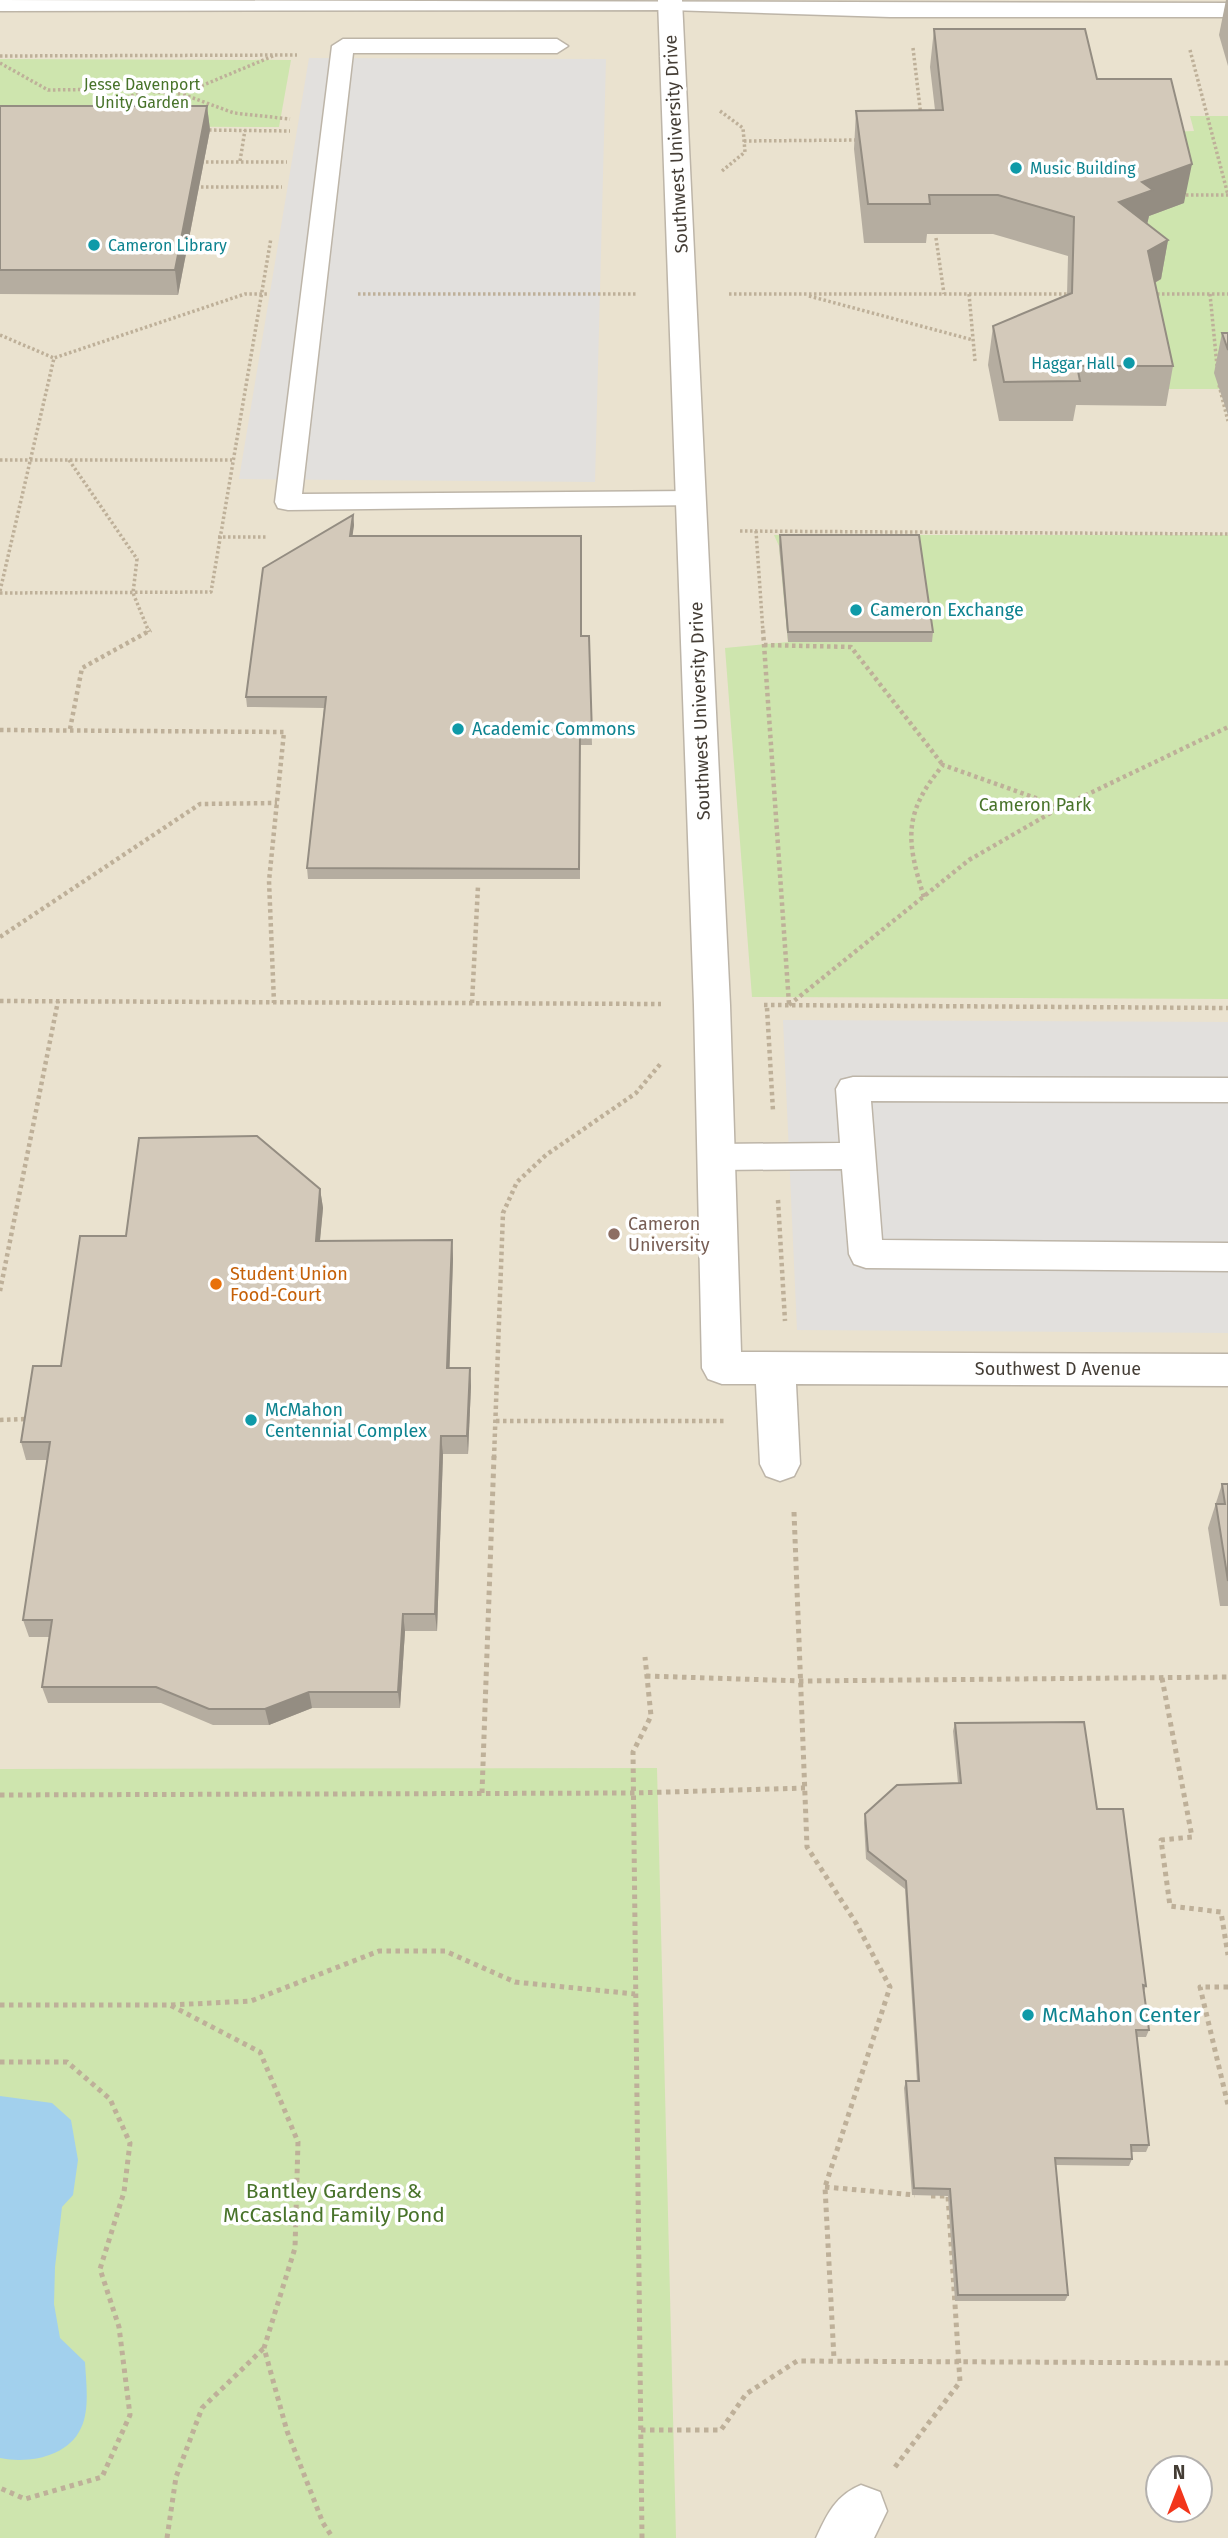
<svg xmlns="http://www.w3.org/2000/svg" width="1228" height="2538" font-family="'Fira Sans',sans-serif">
<style>
.education{fill:#eae2cf;fill-rule:evenodd}
.green{fill:#cee5ae}
.parking{fill:#e2e0dd}
.water{fill:#a2d0ed}
.lines{fill:none;stroke-linecap:round;stroke-linejoin:round}
.lane-casing{stroke:#bdb5a8;stroke-width:3}
.street-casing{stroke:#bdb5a8;stroke-width:3}
.path-far2{stroke:#beb099;stroke-width:3.5;stroke-dasharray:2.5 2.5;stroke-linecap:butt}
.path-far1{stroke:#beb099;stroke-width:4.5;stroke-dasharray:3.5 3.5;stroke-linecap:butt}
.path{stroke:#beb099;stroke-width:5;stroke-dasharray:4.5 4.5;stroke-linecap:butt}
.lane{fill:#fff;fill-rule:evenodd}
.street{fill:#fff;fill-rule:evenodd}
.wall{fill:#b5ada0}
.shaded-wall{fill:#948d82}
.building{fill:#d3c9ba;stroke:#948d82;stroke-width:2}
.culture-dot{fill:#0f9aa8;stroke:#fff;stroke-width:2.5}
.education-dot{fill:#8d6e63;stroke:#fff;stroke-width:2.5}
.food-dot{fill:#e8710a;stroke:#fff;stroke-width:2.5}
.labels{text-anchor:middle;dominant-baseline:central;stroke-width:7;stroke-linejoin:round;paint-order:stroke}
.far-park-label{font-size:16px;fill:#48732a;stroke:#fff}
.far-culture-label{font-size:16px;fill:#0d838f;stroke:#fff;text-anchor:start}
.street-label{font-size:18px;fill:#443d35;stroke:#fff}
.culture-label{font-size:18px;fill:#0d838f;stroke:#fff;text-anchor:start}
.park-label{font-size:18px;fill:#48732a;stroke:#fff}
.education-label{font-size:18px;fill:#785e54;stroke:#fff;text-anchor:start}
.food-label{font-size:18px;fill:#c56008;stroke:#fff;text-anchor:start}
.near-culture-label{font-size:21px;fill:#0d838f;stroke:#fff;text-anchor:start}
.near-park-label{font-size:21px;fill:#48732a;stroke:#fff}
</style>
<rect width="100%" height="100%" fill="#f2ede5"/>
<path class="education" d="M0 0H1228V2538H0ZM1158 2468H1200V2510H1158Z"/>
<g class="green">
<path d="M0 59 291 60 279 127 0 126Z"/>
<path d="M1190 116H1228V389H1162L1146 228 1168 132 1194 131Z"/>
<path d="M774 535H1228V999L752 997 725 648 788 642 779 546Z"/>
<path d="M657 1768 676 2538H0V1769Z"/>
</g>
<g class="parking">
<path d="M309 58 606 59 595 482 239 479Z"/>
<path d="M783 1020 1228 1022V1333L797 1330Z"/>
</g>
<path class="water" d="M0 2096 52 2103 71 2120 78 2160 73 2195 62 2207 55 2267 54 2304 60 2338 85 2362C86 2382 90 2409 81 2428 68 2457 28 2464 0 2458Z"/>
<g class="lines">
<g class="lane-casing">
<g id="lane">
<path d="M0 0 1228 3V17H890L670 10 0 11Z"/>
<path d="M343 39H557L568 46 557 53H353L302 494 691 491 700 493 704 499 700 505 288 510 278 508 275 502 332 46Z"/>
<path d="M853 1077 1228 1078V1102L871 1101 882 1240 1228 1243V1271L866 1268 854 1264 849 1254 842 1169 717 1170 705 1166 700 1157 705 1148 717 1144 840 1143 836 1089 841 1080Z"/>
</g>
</g>
<g class="street-casing">
<g id="street">
<path d="M658 0H682L730 1005 741 1352 1228 1354V1386L796 1384 800 1464 794 1476 780 1481 766 1476 760 1464 756 1384H722L708 1379 702 1368 694 1005Z"/>
<path d="M861 2485 880 2492 887 2511 874 2538H816C827 2514 836 2495 861 2485Z"/>
</g>
</g>
<g class="path-far2">
<path d="M913 48 921 116"/>
<path d="M1190 50 1228 195"/>
<path d="M0 56 297 55"/>
<path d="M273 56 182 94 234 113 290 119"/>
<path d="M0 63 48 90 123 89 182 94"/>
<path d="M110 108 118 101 142 92"/>
<path d="M720 111 743 128 745 152 722 171"/>
<path d="M204 130 290 131"/>
<path d="M744 141 859 140"/>
<path d="M240 161 245 130"/>
<path d="M201 162H287"/>
<path d="M196 187H282"/>
<path d="M1181 195H1228"/>
<path d="M936 238 944 294"/>
<path d="M358 294H636"/>
<path d="M729 294H1070"/>
<path d="M969 294 975 361"/>
<path d="M1152 294H1228"/>
<path d="M1210 294 1217 366"/>
<path d="M809 296 973 340"/>
<path d="M0 335 54 358"/>
<path d="M1219 385 1228 421"/>
<path d="M0 460H232"/>
<path d="M69 460 137 559 133 593 149 632"/>
<path d="M740 531 1228 534"/>
<path d="M756 531 763 632"/>
<path d="M218 537H267"/>
<path d="M0 591 54 358 245 294H269"/>
<path d="M0 593 211 592 271 238"/>
</g>
<g class="path-far1">
<path d="M763 630 789 1004"/>
<path d="M764 645 851 647 943 765"/>
<path d="M70 729 82 668 151 630"/>
<path d="M0 730 284 732 269 881 274 1003"/>
<path d="M924 897C906 840 903 813 943 765L1061 807"/>
<path d="M0 937 200 804 277 803"/>
<path d="M0 1001 661 1004"/>
<path d="M472 1003 478 886"/>
<path d="M764 1005 1228 1008"/>
<path d="M789 1005 969 860 1061 807 1228 727"/>
<path d="M767 1008 773 1111"/>
<path d="M778 1200 785 1321"/>
<path d="M0 1291 58 1001"/>
<path d="M0 1420 25 1419"/>
<path d="M496 1421H726"/>
<path d="M494 1458 503 1213 517 1182 546 1155 636 1093 662 1062"/>
</g>
<g class="path">
<path d="M794 1512 807 1847 856 1923 890 1987 825 2187 834 2359"/>
<path d="M646 1676 802 1681 1228 1677"/>
<path d="M1162 1678 1192 1837 1161 1840 1170 1906 1221 1912 1228 1955"/>
<path d="M482 1793 494 1456"/>
<path d="M0 1795 633 1793 805 1788"/>
<path d="M1228 1987H1200L1228 2105"/>
<path d="M0 2005H170L260 2052 298 2142 295 2248 264 2348 287 2431 323 2523 333 2538"/>
<path d="M171 2005 251 2001 379 1951H445L515 1982 635 1994"/>
<path d="M0 2062H67L110 2099 130 2143 124 2192 100 2269 119 2327 130 2415 102 2477 25 2499 0 2488"/>
<path d="M825 2187 915 2195"/>
<path d="M641 2430H721L746 2394 797 2361 1228 2363"/>
<path d="M895 2467 960 2382 948 2196H931"/>
<path d="M167 2538 176 2477 202 2408 264 2348"/>
<path d="M642 2538 633 1752 651 1716 645 1657"/>
</g>
<use href="#lane" class="lane"/>
<use href="#street" class="street"/>
</g>
<g class="wall">
<path d="M1226 0H1228V66L1219 35Z"/>
<path d="M934 29 1097 79 1184 203 1149 216 1147 224 1168 240 1161 279 1155 283 1173 366 1166 406 1076 405 1073 421H999L988 365 993 326 1067 295 1068 256 993 234H927L926 243H864L854 149 856 111 935 110 930 67Z"/>
<path d="M0 106H207L210 130 178 295 0 294Z"/>
<path d="M1222 333H1228V415L1214 373Z"/>
<path d="M353 515 354 525 352 536 581 636H589L592 745H580V879H308L307 868 324 708 247 707 246 697Z"/>
<path d="M780 535 933 632 932 642H788L779 546Z"/>
<path d="M320 1189 323 1208 320 1241 452 1240 453 1259 449 1368H470L471 1386 468 1454H443L437 1631H405L400 1708H312L269 1725H213L161 1703H48L42 1687 50 1637H29L23 1620 48 1460H26L21 1442 61 1366 126 1236Z"/>
<path d="M1222 1484H1228V1606H1220L1208 1528Z"/>
<path d="M955 1723 1097 1809 1146 1986 1144 1991 1149 2030 1146 2037H1136L1149 2145 1146 2152H1132V2159L1129 2166 1056 2165 1068 2295 1065 2301H955L948 2196 912 2195 904 2088 906 2081H917L905 1889 866 1859 864 1823 865 1814 958 1783 953 1731Z"/>
</g>
<g class="shaded-wall">
<path d="M207 106 210 130 178 295 175 270Z"/>
<path d="M1192 164 1184 203 1149 216 1146 229 1119 202 1142 182Z"/>
<path d="M1168 240 1161 279 1141 290 1148 251Z"/>
<path d="M353 515 354 525 351 547 350 536Z"/>
<path d="M320 1189 323 1208 318 1260 316 1241Z"/>
<path d="M452 1240 453 1259 449 1386 447 1368Z"/>
<path d="M470 1368 471 1386 468 1454 467 1436Z"/>
<path d="M441 1436 443 1454 437 1631 435 1614Z"/>
<path d="M403 1614 405 1631 400 1708 398 1692Z"/>
<path d="M309 1692 312 1708 269 1725 265 1709Z"/>
</g>
<g class="building">
<path d="M934 29H1085L1097 79H1171L1192 164 1142 182 1153 190 1119 202 1168 240 1148 251 1173 366H1077L1080 381 1004 382 993 326 1072 293 1074 217 998 195H929L930 204H868L856 111 943 110Z"/>
<path d="M0 106H207L175 270H0Z"/>
<path d="M1222 333H1228V350Z"/>
<path d="M353 515 350 536H581V636H589L592 735H580L579 869 307 868 326 697H246L263 568Z"/>
<path d="M780 535H919L933 632H788Z"/>
<path d="M257 1136 320 1189 316 1241 452 1240 447 1368H470L467 1436H441L435 1614H403L398 1692H309L265 1709H209L156 1687H42L52 1620H23L50 1442H21L33 1366H61L80 1236H126L139 1138Z"/>
<path d="M1222 1484H1228V1581L1216 1504H1225Z"/>
<path d="M1084 1722 1097 1809H1123L1146 1986 1143 1985 1149 2030H1136L1149 2145H1131L1132 2159 1055 2158 1068 2295H958L950 2189 914 2188 906 2081H919L906 1881 868 1851 865 1814 897 1785 961 1783 955 1723Z"/>
</g>
<g class="culture-dot">
<circle cx="1016" cy="168" r="7"/>
<circle cx="94" cy="245" r="7"/>
<circle cx="1129" cy="363" r="7"/>
<circle cx="856" cy="610" r="7"/>
<circle cx="458" cy="729" r="7"/>
<circle cx="251" cy="1420" r="7"/>
<circle cx="1028" cy="2015" r="7"/>
</g>
<circle class="education-dot" cx="614" cy="1234" r="7"/>
<circle class="food-dot" cx="216" cy="1284" r="7"/>
<g class="labels">
<g class="far-park-label">
<text x="142" y="84">Jesse Davenport<tspan x="142" dy="18">Unity Garden</tspan></text>
</g>
<g class="far-culture-label">
<text x="1030" y="168">Music Building</text>
<text x="108" y="245">Cameron Library</text>
<text x="1115" y="363" text-anchor="end">Haggar Hall</text>
</g>
<g class="street-label">
<text transform="translate(676 144) rotate(-93)">Southwest University Drive</text>
<text transform="translate(700 711) rotate(-92)">Southwest University Drive</text>
<text x="1058" y="1369">Southwest D Avenue</text>
</g>
<g class="culture-label">
<text x="870" y="610">Cameron Exchange</text>
<text x="472" y="729">Academic Commons</text>
<text x="265" y="1410">McMahon<tspan x="265" dy="21">Centennial Complex</tspan></text>
</g>
<g class="park-label">
<text x="1035" y="805">Cameron Park</text>
</g>
<g class="education-label">
<text x="628" y="1224">Cameron<tspan x="628" dy="21">University</tspan></text>
</g>
<g class="food-label">
<text x="230" y="1274">Student Union<tspan x="230" dy="21">Food-Court</tspan></text>
</g>
<g class="near-culture-label">
<text x="1042" y="2015">McMahon Center</text>
</g>
<g class="near-park-label">
<text x="334" y="2191">Bantley Gardens &amp;<tspan x="334" dy="24">McCasland Family Pond</tspan></text>
</g>
</g>
<g transform="translate(1179 2489)"><circle r="33" fill="#ffffff" stroke="#b4b1ae" stroke-width="2"/>
<path d="M0-5L12 26L0 18L-12 26Z" fill="#f2361b"/>
<text y="-10" font-size="19" font-weight="bold" text-anchor="middle" fill="#443d35">N</text>
</g>
</svg>
